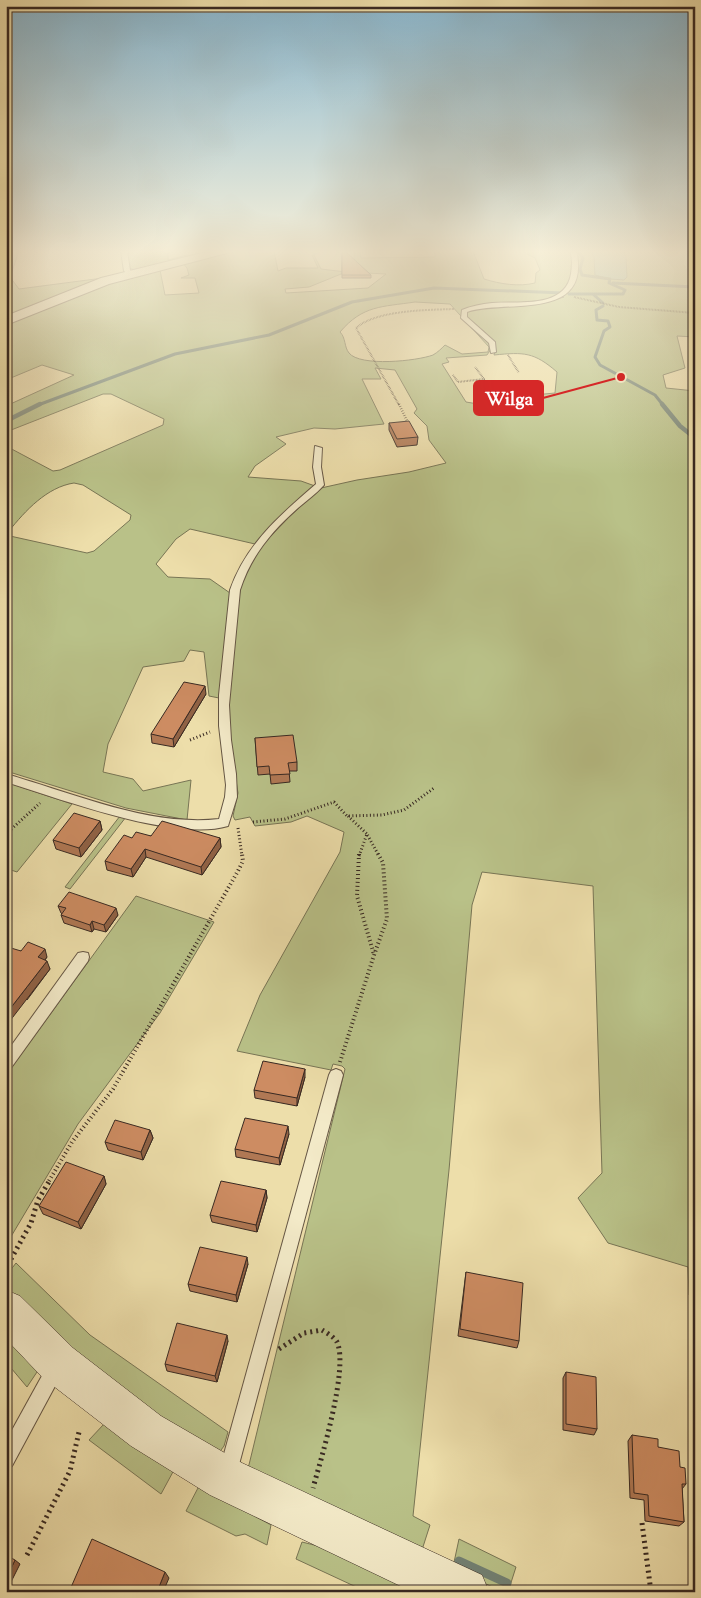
<svg xmlns="http://www.w3.org/2000/svg" width="701" height="1598" font-family="'Sorts Mill Goudy',serif">
<style>
.green{fill:#b9c188;stroke:#787555;fill-rule:evenodd}
.water{fill:#99bcab;stroke:#728174}
.lines{fill:none;stroke-linecap:round;stroke-linejoin:round}
.stream-far2{stroke:#728174;stroke-width:3}
.stream-far1{stroke:#728174;stroke-width:4.5}
.stream{stroke:#728174;stroke-width:9}
.lane-casing{stroke:#655644;stroke-width:2}
.street-casing{stroke:#655644;stroke-width:2}
.secondary-casing{stroke:#382922;stroke-width:1}
.path-far4{stroke:#382922;stroke-width:2;stroke-dasharray:0.5 1;stroke-linecap:butt}
.path-far3{stroke:#382922;stroke-width:2.5;stroke-dasharray:0.5 2;stroke-linecap:butt}
.path-far2{stroke:#382922;stroke-width:3;stroke-dasharray:1 2.5;stroke-linecap:butt}
.path-far1{stroke:#382922;stroke-width:4;stroke-dasharray:1 3;stroke-linecap:butt}
.path{stroke:#382922;stroke-width:5;stroke-dasharray:2 4;stroke-linecap:butt}
.lane{fill:#f3eac8;fill-rule:evenodd}
.street{fill:#f3eac8;fill-rule:evenodd}
.secondary{fill:#f3eac8;fill-rule:evenodd}
.wall{fill:#b07854;stroke:#382922}
.shaded-wall{fill:#906245;stroke:#382922}
.building{fill:#cd8c62;stroke:#382922}
.leader{fill:none;stroke:#d62828;stroke-width:2}
.callout-dot{fill:#d62828;stroke:#f3eac8;stroke-width:2}
.callout{fill:#d62828;stroke:#d62828;stroke-width:2}
.callout-label{font-size:19px;text-anchor:middle;font-weight:bold;fill:#fff}
</style>
<rect width="100%" height="100%" fill="#eddeaa"/>
<filter id="stains"><feTurbulence type="fractalNoise" baseFrequency=".004" numOctaves="4"/><feColorMatrix values="0 0 0 0 .2 0 0 0 0 .09 0 0 0 0 .02 0 0 0 .5 -.17"/></filter>
<radialGradient id="worn" r=".72"><stop offset=".6" stop-color="#630" stop-opacity="0"/><stop offset="1" stop-color="#630" stop-opacity=".3"/></radialGradient>
<g class="green">
<path d="M6 251H19L10 277 19 289 103 278 6 318Z"/>
<path d="M125 251H168V260L187 255V258L137 271 129 268Z"/>
<path d="M228 251H274L278 271 286 268H318L312 255H314L321 269 346 272 354 269V251H360L361 258 435 257V251H473L484 279C500 284 519 287 535 283L536 273 540 270 535 258 527 254 529 251H570L573 258 571 267 577 269 578 257 575 251H689V258L695 259V337L677 336 685 368 663 375 666 388 695 391V1294L689 1295 688 1267 608 1243 578 1198 602 1173 593 886 482 872 472 905 449 1170 413 1516 430 1525 421 1553 247 1473 345 1069 342 1066 333 1064 331 1070 237 1051 260 995 340 852 344 832 307 816 291 822 255 826 250 817 235 820 233 816 238 793 227 726 236 614 241 585 249 565 263 544 289 517 321 488 357 480 409 472 446 463 429 440 427 426 414 413 417 409 395 370 375 368 381 379H362L384 424 335 429 314 428 276 437 286 444 255 466 248 477 301 481 315 486 255 544 190 529 176 539 156 564 168 577 210 579 230 593 219 698 209 696 204 652 190 650 184 661 143 667 108 744 103 772 133 779 143 791 191 780 187 820 126 808 6 771V446L53 471 60 470 163 425 164 419 111 394H103L6 432V406L74 375 42 365 6 380V324L88 289 160 270 165 295 199 293 195 278H181L189 275 187 268 182 262ZM346 272 386 274 368 288 286 293 285 289 309 287ZM559 296 564 297 544 303 472 309 467 312 466 317C477 327 500 339 494 355 524 352 534 352 557 372L555 393 523 396 496 407 466 402 442 364 449 362 446 358 487 355 491 349 489 342 461 316 463 310 475 306 548 300ZM415 302 450 304 489 347 488 352 462 354 445 345C441 349 438 352 433 355 417 361 360 367 349 353 344 347 346 338 340 332 363 305 382 307 415 302ZM74 483 83 485 131 515 130 520 94 551 87 553 10 536 9 531C25 511 47 487 74 483Z"/>
<path d="M6 782 72 804 17 872 11 870 6 877Z"/>
<path d="M120 816 126 817 70 889 65 887Z"/>
<path d="M136 896 214 922 160 1013 78 1124 6 1245V1075Z"/>
<path d="M16 1263 90 1335 228 1432 224 1446 215 1458 75 1360 6 1288 9 1272Z"/>
<path d="M6 1331 41 1366 27 1387 6 1362Z"/>
<path d="M104 1424 174 1470 161 1494 89 1440Z"/>
<path d="M199 1486 271 1525 267 1545 245 1534 236 1536 186 1511Z"/>
<path d="M459 1539 516 1567 508 1592H502L453 1567Z"/>
<path d="M302 1542 318 1546 415 1592H367L296 1559Z"/>
</g>
<path class="water" d="M590 251H622L626 257 627 277 624 280 610 279 595 275 594 257Z"/>
<g class="lines">
<g class="stream-far2">
<path d="M613 283 695 287"/>
<path d="M569 294H623L625 290 609 283 610 279 582 275 580 269 583 258 578 251"/>
<path d="M594 295 603 303"/>
<path d="M603 306 596 310 597 320 608 321 610 327 604 331 595 357 600 365 655 395 663 405"/>
<path d="M38 405 175 354 269 335 352 302 434 288 564 293"/>
</g>
<g class="stream-far1">
<path d="M662 404 680 426 695 438"/>
<path d="M6 421 40 404"/>
</g>
<path class="stream" d="M459 1561 507 1583"/>
<g class="lane-casing">
<g id="lane">
<path d="M121 251H127L130 270 133 275H129L124 271Z"/>
<path d="M312 251H318V252L315 254Z"/>
<path d="M570 251H576L577 254C589 322 504 299 467 312V317L495 342 496 352 491 353 489 343 461 318 462 310C472 306 481 304 492 303 518 301 565 309 571 274 572 266 573 259 570 251Z"/>
<path d="M315 446 322 448 321 467 324 485C316 494 306 501 298 508 271 532 251 556 240 590L229 705 231 740 236 774 237 797 228 826C174 842 61 799 6 782V774C73 793 150 827 219 819L225 797 226 785 219 726V695L230 590C246 544 280 515 316 484L313 467Z"/>
<path d="M83 952 88 953 89 957 88 961 11 1068 6 1070V1053L78 953Z"/>
<path d="M336 1069 341 1071 343 1075 237 1472 234 1478 228 1481 222 1478 219 1472 329 1075 331 1071Z"/>
<path d="M55 1360 61 1363 64 1369 61 1375 12 1466 6 1469V1441L49 1363Z"/>
</g>
</g>
<g class="street-casing">
<path id="street" d="M210 251H229L227 253 109 284 6 325V316L101 278Z"/>
</g>
<g class="secondary-casing">
<path id="secondary" d="M6 1290 20 1296 73 1348 161 1416 242 1463 482 1575 489 1592H413L210 1495 131 1446 43 1378 6 1339Z"/>
</g>
<g class="path-far4">
<path d="M298 251 299 254"/>
<path d="M574 297 619 307 695 313"/>
<path d="M508 355 519 373"/>
<path d="M453 375 458 382 484 379 475 367"/>
<path d="M476 391 475 386 478 380"/>
<path d="M399 405 356 328C376 310 427 310 454 309"/>
</g>
<path class="path-far3" d="M399 404 408 423"/>
<g class="path-far2">
<path d="M190 740 210 732"/>
<path d="M348 816 367 834"/>
<path d="M253 822 285 819 334 802 347 816 382 815 404 810 434 788"/>
<path d="M238 828 242 856"/>
<path d="M6 834 40 803"/>
<path d="M359 856 367 834 379 856"/>
</g>
<g class="path-far1">
<path d="M359 854 357 896 374 955"/>
<path d="M374 955 387 919 383 863 378 854"/>
<path d="M340 1062 374 955"/>
<path d="M49 1181 72 1142 113 1089 238 871 243 861 242 854"/>
</g>
<g class="path">
<path d="M11 1259 31 1223 38 1200 50 1180"/>
<path d="M279 1349 304 1333 322 1330C327 1333 334 1337 337 1342 349 1368 321 1459 313 1488"/>
<path d="M642 1523 651 1592"/>
<path d="M27 1555 70 1471 79 1432"/>
</g>
<use href="#lane" class="lane"/>
<use href="#street" class="street"/>
<use href="#secondary" class="secondary"/>
</g>
<g class="wall">
<path d="M342 251 371 275V278H342Z"/>
<path d="M389 423 418 437 417 445 397 447 389 430Z"/>
<path d="M206 694 174 747 152 743 151 734Z"/>
<path d="M255 738 297 762V771H289L290 782 271 784 270 774 258 775Z"/>
<path d="M100 821 102 830 81 857 56 849 53 840Z"/>
<path d="M151 836 220 838 221 847 202 875 146 857 133 877 107 870 105 861 132 838Z"/>
<path d="M58 906 118 915 106 932 94 929 92 932 64 923 61 915 62 914 61 913Z"/>
<path d="M21 951 47 957 45 960 50 969 27 1000 6 976V954Z"/>
<path d="M305 1077 297 1106 255 1098 254 1090Z"/>
<path d="M150 1130 153 1138 143 1160 108 1150 105 1142Z"/>
<path d="M289 1134 280 1165 236 1157 235 1149Z"/>
<path d="M104 1176 106 1184 81 1229 43 1214 39 1206Z"/>
<path d="M266 1190 267 1198 257 1232 212 1222 210 1215Z"/>
<path d="M248 1264 237 1302 190 1291 188 1284Z"/>
<path d="M466 1272 519 1341 517 1348 458 1336Z"/>
<path d="M228 1341 217 1382 167 1371 165 1364Z"/>
<path d="M566 1372 597 1429 594 1435 563 1430V1378Z"/>
<path d="M632 1435 658 1447 686 1484 682 1489 684 1522 679 1526 645 1521 644 1500 630 1498 628 1441Z"/>
</g>
<g class="shaded-wall">
<path d="M205 686 206 694 174 747 173 739Z"/>
<path d="M100 821 102 830 81 857 79 848Z"/>
<path d="M220 838 221 847 202 875 201 867Z"/>
<path d="M145 849 146 857 133 877 131 869Z"/>
<path d="M116 908 118 915 106 932 104 925Z"/>
<path d="M92 921 94 929 92 932 90 925Z"/>
<path d="M45 949 47 957 40 966 38 957Z"/>
<path d="M47 961 50 969 6 1026V1014Z"/>
<path d="M305 1069V1077L297 1106V1098Z"/>
<path d="M288 1126 289 1134 280 1165 279 1158Z"/>
<path d="M150 1130 153 1138 143 1160 141 1152Z"/>
<path d="M104 1176 106 1184 81 1229 78 1222Z"/>
<path d="M266 1190 267 1198 257 1232 256 1225Z"/>
<path d="M247 1257 248 1264 237 1302 236 1295Z"/>
<path d="M227 1335 228 1341 217 1382 215 1376Z"/>
<path d="M15 1560 20 1564 6 1592V1579Z"/>
<path d="M165 1572 169 1578 163 1592H157Z"/>
</g>
<g class="building">
<path d="M342 251H345L371 275H342Z"/>
<path d="M409 421 418 437 397 439 389 423Z"/>
<path d="M184 682 205 686 173 739 151 734Z"/>
<path d="M293 735 297 762 288 763 290 774 270 775 269 766 257 767 255 738Z"/>
<path d="M74 813 100 821 79 848 53 840Z"/>
<path d="M162 821 220 838 201 867 145 849 131 869 105 861 124 835 132 838 136 832 151 836Z"/>
<path d="M69 892 116 908 104 925 92 921 90 925 61 915 66 908 58 906Z"/>
<path d="M28 942 45 949 38 957 47 961 6 1014V977L11 971 6 969V954L11 948 21 951Z"/>
<path d="M263 1061 305 1069 297 1098 254 1090Z"/>
<path d="M245 1118 288 1126 279 1158 235 1149Z"/>
<path d="M115 1120 150 1130 141 1152 105 1142Z"/>
<path d="M66 1162 104 1176 78 1222 39 1206Z"/>
<path d="M221 1181 266 1190 256 1225 210 1215Z"/>
<path d="M200 1247 247 1257 236 1295 188 1284Z"/>
<path d="M466 1272 523 1283 519 1341 460 1329Z"/>
<path d="M177 1323 227 1335 215 1376 165 1364Z"/>
<path d="M566 1372 596 1377 597 1429 566 1424Z"/>
<path d="M632 1435 658 1439V1447L679 1451 680 1467 685 1468 686 1484H682L684 1522 649 1516 648 1495 634 1493Z"/>
<path d="M92 1539 165 1572 157 1592H69Z"/>
<path d="M6 1555 15 1560 6 1579Z"/>
</g>
<linearGradient id="sky" x2="0" y2="1"><stop stop-color="#88b7d0"/><stop offset="0.53" stop-color="#f7f0d9"/><stop offset="1" stop-color="#f7f0d9" stop-opacity="0"/></linearGradient>
<rect width="701" height="475" fill="url(#sky)"/>
<path class="leader" d="M621 377L543 398"/>
<circle class="callout-dot" cx="621" cy="377" r="5"/>
<rect class="callout" x="474" y="381" width="69" height="34" rx="5"/>
<g class="callout-label">
<text x="509" y="405">Wilga</text>
</g>
<rect width="701" height="1598" fill="none" stroke="#eddeaa" stroke-width="25"/>
<rect x="8" y="8" width="686" height="1583" fill="none" stroke="#382922" stroke-width="2.5"/>
<rect x="12" y="12" width="676" height="1573" fill="none" stroke="#382922"/>
<rect width="100%" height="100%" filter="url(#stains)"/>
<rect width="100%" height="100%" fill="url(#worn)"/>
</svg>
